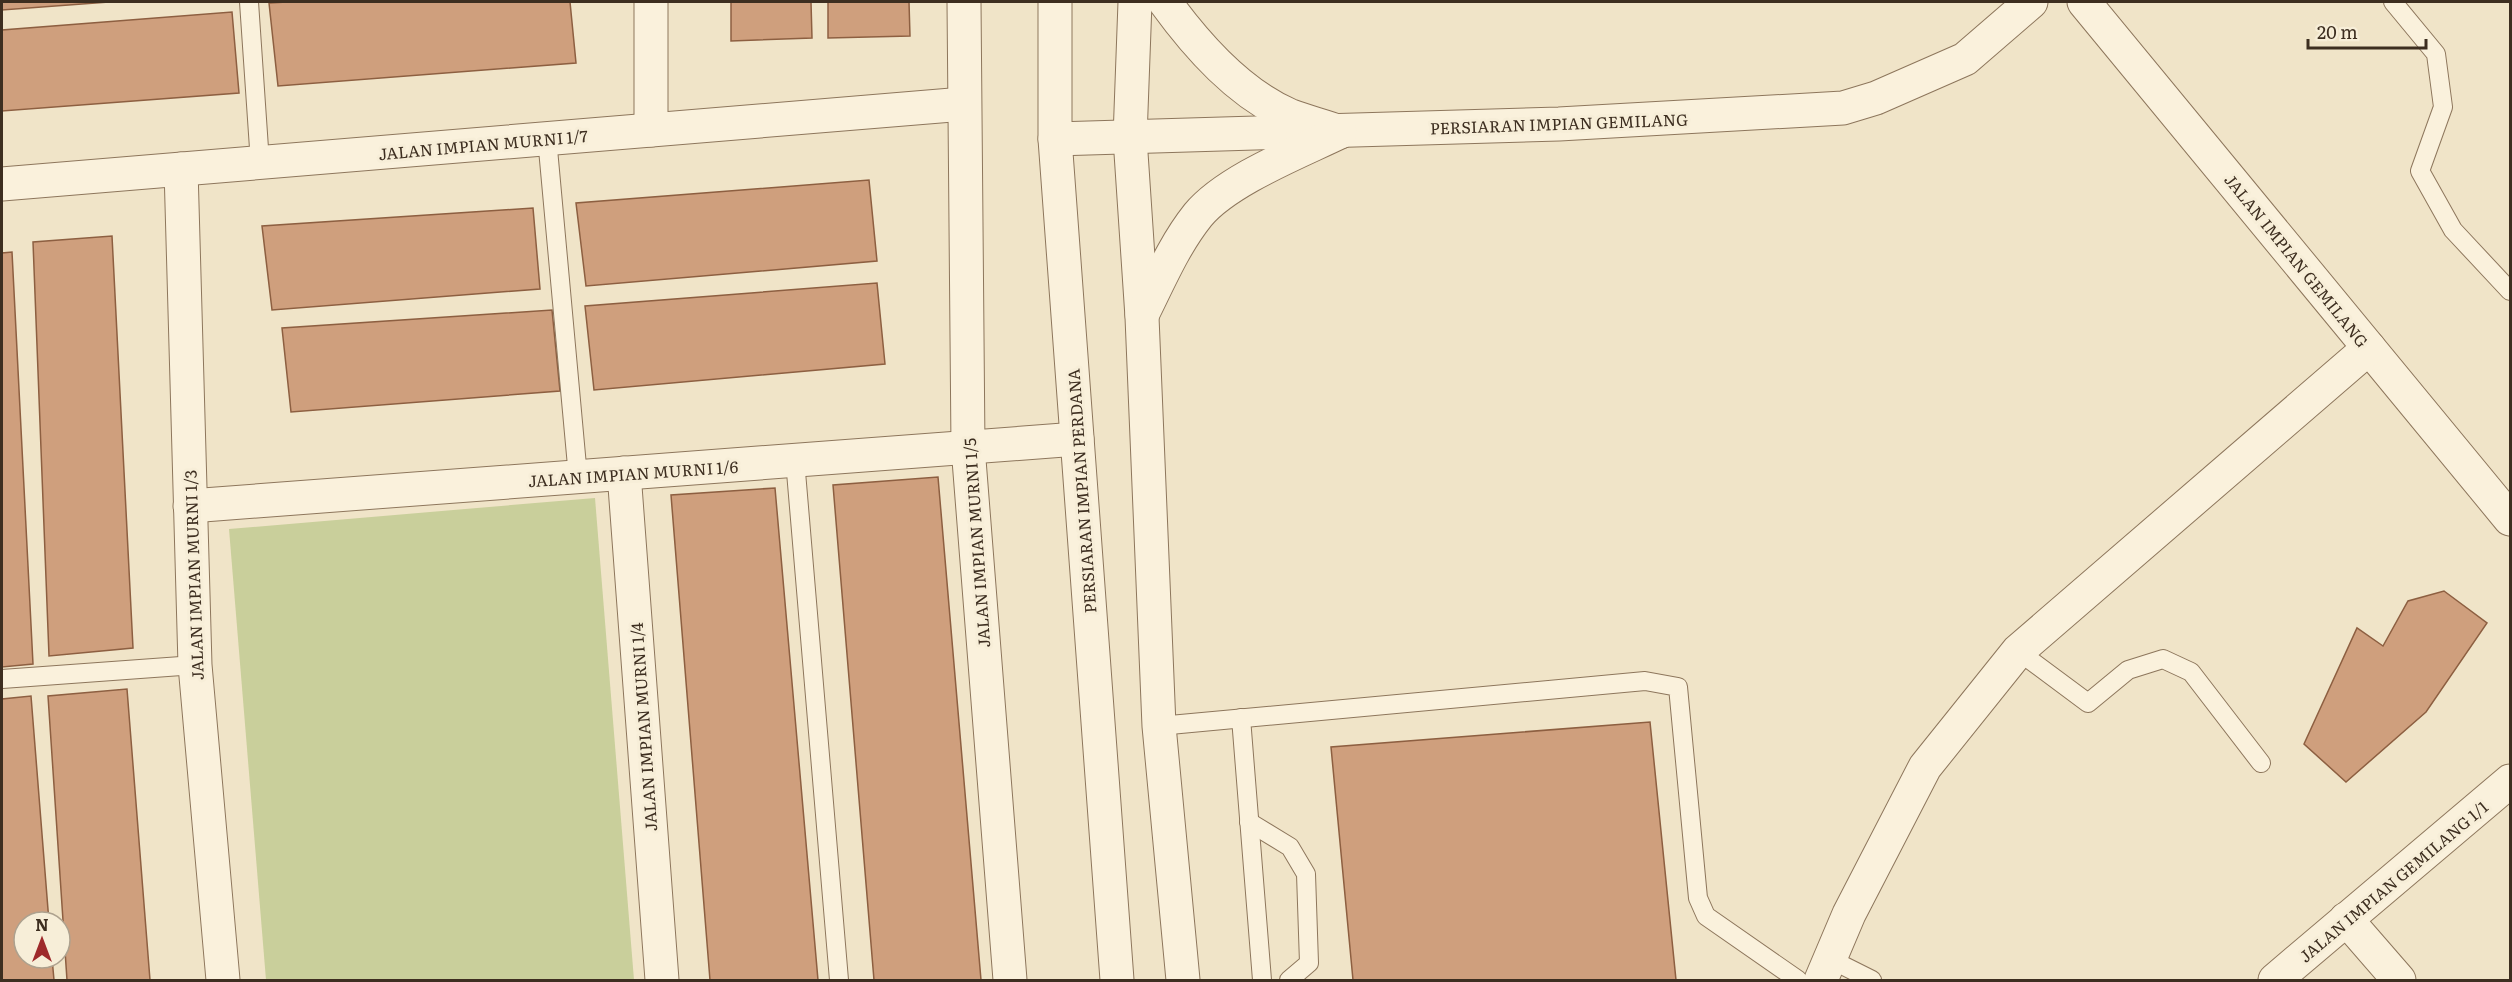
<svg xmlns="http://www.w3.org/2000/svg" width="2512" height="982" font-family="Literata,serif">
<style>
.green{fill:#c9cf9b}
.building{fill:#cf9f7d;stroke:#8d5f41;stroke-width:1.5}
.lines{fill:none;stroke-linecap:round;stroke-linejoin:round}
.service-casing{stroke:#8d765c;stroke-width:20}
.minor-casing{stroke:#8d765c;stroke-width:35}
.tertiary-casing{stroke:#8d765c;stroke-width:35}
.service{stroke:#faf1dc;stroke-width:18}
.minor{stroke:#faf1dc;stroke-width:33}
.tertiary{stroke:#faf1dc;stroke-width:33}
.labels{text-anchor:middle;dominant-baseline:central;stroke-width:6;stroke-linejoin:round;paint-order:stroke}
.street-label{font-size:16px;fill:#3d2e20;stroke:#f7eed8}
</style>
<rect width="100%" height="100%" fill="#f0e4c8"/>
<path class="green" d="M595 498 634 980H266L229 529Z"/>
<g class="building">
<path d="M2 2H109L2 10Z"/>
<path d="M287 2H570L576 63 278 86 269 3Z"/>
<path d="M731 2H811L812 38 731 41Z"/>
<path d="M828 2H909L910 36 828 38Z"/>
<path d="M232 12 239 93 2 111V30Z"/>
<path d="M869 180 877 261 586 286 576 203Z"/>
<path d="M533 208 540 289 272 310 262 226Z"/>
<path d="M112 236 133 648 49 656 33 242Z"/>
<path d="M12 252 33 664 2 667V253Z"/>
<path d="M877 283 885 364 594 390 585 306Z"/>
<path d="M552 310 560 391 291 412 282 328Z"/>
<path d="M938 477 981 980H874L833 485Z"/>
<path d="M775 488 818 980H710L671 495Z"/>
<path d="M2444 591 2487 623 2426 712 2346 782 2304 744 2357 628 2383 646 2408 601Z"/>
<path d="M127 689 150 980H67L48 696Z"/>
<path d="M31 696 49 922H24V958H52L54 980H2V699Z"/>
<path d="M1650 722 1676 980H1353L1331 747Z"/>
</g>
<g class="lines">
<g class="service-casing">
<g id="service">
<path d="M249 2 260 163"/>
<path d="M2393 2 2436 54 2443 107 2420 171 2453 230 2510 291"/>
<path d="M547 138 578 477"/>
<path d="M795 460 839 980"/>
<path d="M2018 651 2088 703 2128 670 2163 659 2191 672 2261 763"/>
<path d="M2 679 195 665"/>
<path d="M1241 718 1262 980"/>
<path d="M1159 726 1645 681 1678 687 1698 898 1706 916 1798 980"/>
<path d="M1249 822 1290 847 1306 874 1309 963 1289 980"/>
<path d="M1830 959 1872 980"/>
</g>
</g>
<g class="minor-casing">
<g id="minor">
<path d="M651 2V130"/>
<path d="M964 2 968 447 1010 980"/>
<path d="M2084 2 2510 519"/>
<path d="M1055 139 1559 124 1843 108 1876 98 1965 59 2031 2"/>
<path d="M181 169 195 665 223 980"/>
<path d="M2 184 964 104"/>
<path d="M624 473 662 980"/>
<path d="M190 506 1077 439"/>
<path d="M2346 919 2399 980"/>
<path d="M1821 980 1849 914 1925 767 2018 651 2369 348"/>
<path d="M2275 980 2510 781"/>
</g>
</g>
<g class="tertiary-casing">
<g id="tertiary">
<path d="M1055 2V139L1117 980"/>
<path d="M1135 2 1130 138 1142 317 1159 726 1183 980"/>
<path d="M1165 2C1197 46 1239 94 1291 116 1307 122 1324 126 1340 132"/>
<path d="M1142 315C1159 281 1174 245 1198 215 1227 180 1299 152 1340 132"/>
</g>
</g>
<use href="#service" class="service"/>
<use href="#minor" class="minor"/>
<use href="#tertiary" class="tertiary"/>
</g>
<g class="labels">
<g class="street-label">
<text transform="translate(1559 123) rotate(-2)">PERSIARAN IMPIAN GEMILANG</text>
<text transform="translate(483 144) rotate(-5)">JALAN IMPIAN MURNI 1/7</text>
<text transform="translate(2297 260) rotate(51)">JALAN IMPIAN GEMILANG</text>
<text transform="translate(633 473) rotate(-4)">JALAN IMPIAN MURNI 1/6</text>
<text transform="translate(1081 491) rotate(-94)">PERSIARAN IMPIAN PERDANA</text>
<text transform="translate(976 543) rotate(-94)">JALAN IMPIAN MURNI 1/5</text>
<text transform="translate(193 575) rotate(-92)">JALAN IMPIAN MURNI 1/3</text>
<text transform="translate(643 727) rotate(-94)">JALAN IMPIAN MURNI 1/4</text>
<text transform="translate(2393 881) rotate(-40)">JALAN IMPIAN GEMILANG 1/1</text>
</g>
</g>
<rect width="2512" height="982" fill="none" stroke="#3d2e20" stroke-width="6"/>
<g transform="translate(42 940)"><circle r="28" fill="#f7eed8" stroke="#ada18e" stroke-width="1.5"/>
<path d="M0-4.5L10 22L0 15L-10 22Z" fill="#9e2a2b"/>
<text y="-9" font-size="16" font-weight="bold" text-anchor="middle" fill="#3d2e20">N</text>
</g>
<path d="M2308 39v9h118v-9" fill="none" stroke="#3d2e20" stroke-width="3"/>
<text x="2317" y="39" font-size="18" fill="#3d2e20" stroke="#f7eed8" stroke-width="4.5" paint-order="stroke">20 m</text>
</svg>
